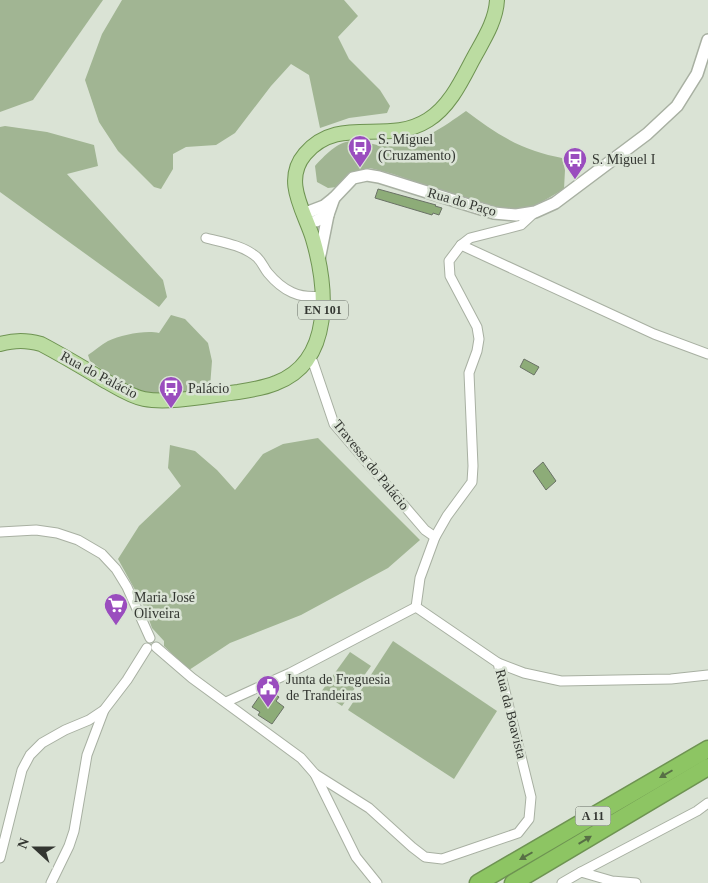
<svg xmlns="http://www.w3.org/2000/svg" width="708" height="883" font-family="'Times New Roman',serif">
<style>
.green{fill:#a1b593}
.building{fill:#8dac78;stroke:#6a7266}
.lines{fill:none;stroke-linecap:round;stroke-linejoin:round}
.minor-casing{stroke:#a8b0a2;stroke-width:11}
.tertiary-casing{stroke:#a8b0a2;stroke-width:14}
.primary-casing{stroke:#6e9352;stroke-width:16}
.motorway-casing{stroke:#6e9352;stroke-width:19}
.minor{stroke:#fff;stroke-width:9}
.tertiary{stroke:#fff;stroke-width:11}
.primary{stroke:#bbdca1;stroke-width:14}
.motorway{stroke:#8dc563;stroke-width:16}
.oneway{fill:#576f45}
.labels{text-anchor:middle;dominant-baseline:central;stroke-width:5;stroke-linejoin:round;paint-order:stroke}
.shield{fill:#dae3d5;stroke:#656a62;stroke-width:1}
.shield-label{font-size:12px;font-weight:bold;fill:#333631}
.poi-label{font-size:14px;fill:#333631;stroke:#dae3d5;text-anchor:start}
.street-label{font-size:14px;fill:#333631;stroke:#dae3d5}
</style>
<rect width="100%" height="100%" fill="#dae3d5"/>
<g class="green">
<path d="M0 0H103L33 100 0 112Z"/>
<path d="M122 0H344L358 16 338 37 349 59 380 90 390 106 387 113 349 118 320 128 309 75 291 64 271 86 235 133 216 145 186 147 173 154V169L161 189 154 187 118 151 99 122 85 80 102 34Z"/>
<path d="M466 111C487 127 510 143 535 151 543 154 553 156 562 158L565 170 564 189 533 207 509 211 483 205 393 174 370 168 349 173 337 187 328 188 317 182 315 166C324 156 338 141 352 141 366 140 380 148 394 146 423 142 443 127 466 111Z"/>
<path d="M5 126 47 132 94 145 98 166 67 174 163 280 167 297 159 307 0 192V127Z"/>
<path d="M171 315 185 319 208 343 212 361 210 387C182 394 152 401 126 385 113 378 101 369 90 361L88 355C94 351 101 345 108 341 121 335 145 330 159 333Z"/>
<path d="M318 438 420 540 388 568 301 615 230 643 189 670 164 646V641L152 628 145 608 118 559 139 526 181 486 168 468 170 445 195 451 217 470 235 490 263 454 283 444Z"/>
<path d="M393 641 497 711 454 779 348 710Z"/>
<path d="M350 652 371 666 342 706 321 692Z"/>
</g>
<g class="building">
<path d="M378 189 436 205 435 206 442 208 439 215 433 213 432 215 375 198Z"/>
<path d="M524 359 539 367 534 375 520 367Z"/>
<path d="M543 462 556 481 546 490 533 471Z"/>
<path d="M268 690 279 697 276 701 284 707 272 724 258 715 260 712 252 707 261 694 264 696Z"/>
</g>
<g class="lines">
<g class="minor-casing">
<g id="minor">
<path d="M206 238C221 242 241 245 254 255 261 259 263 267 268 273 283 291 299 299 322 296"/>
<path d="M461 245 654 334 708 354"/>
<path d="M309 356 313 362 334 424 425 530 435 537"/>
<path d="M0 532 36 530 57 533 78 540 102 554 116 569 127 587 150 638"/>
<path d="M156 647 192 678 301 758 315 774 369 808 412 847 425 857 442 859 518 833 529 819 531 797 498 663 416 607 420 578 435 537 447 516 472 482 473 466 469 373 477 351 479 339 477 327 450 276 449 261 461 245 470 238 521 225 535 212"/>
<path d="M498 663 524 673 561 681 671 679 708 675"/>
<path d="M226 702 290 673 416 607"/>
<path d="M315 774 356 857 377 883"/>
<path d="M0 858 22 770 30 755 42 743 65 730 89 720 104 710 127 680 147 648"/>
<path d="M581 872 697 811 708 803"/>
<path d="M51 883 69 846 74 831 87 755 104 710"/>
<path d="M562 883 581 872 612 881 636 883"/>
</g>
</g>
<g class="tertiary-casing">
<g id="tertiary">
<path d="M303 214 324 206 334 198 353 178 367 175 379 177 494 213 516 215 535 212 555 203 647 134 677 106 697 74 708 40"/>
<path d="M307 223 316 221 328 215"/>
<path d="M319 260 328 215 334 198"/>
</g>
</g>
<g class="primary-casing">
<path id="primary" d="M0 344C15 340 26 340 41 344 62 355 82 367 102 379 115 386 129 396 144 399 170 404 211 395 238 392 251 390 264 388 276 383 334 361 327 287 313 239 305 212 282 181 305 154 339 114 387 146 428 120 449 107 461 82 472 61 482 42 496 22 497 0"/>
</g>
<g class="motorway-casing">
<g id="motorway">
<path d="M478 883 708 749"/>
<path d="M513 883 708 767"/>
</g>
</g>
<use href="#minor" class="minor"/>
<use href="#tertiary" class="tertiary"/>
<use href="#primary" class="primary"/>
<use href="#motorway" class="motorway"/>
</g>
<defs><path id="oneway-solid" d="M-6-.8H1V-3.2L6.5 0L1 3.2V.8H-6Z" transform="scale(1.25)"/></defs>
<g class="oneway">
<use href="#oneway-solid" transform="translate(666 774) rotate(150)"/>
<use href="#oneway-solid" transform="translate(585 840) rotate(-31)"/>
<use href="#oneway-solid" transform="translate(526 856) rotate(150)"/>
</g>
<defs>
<g id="bus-pin" transform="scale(1.25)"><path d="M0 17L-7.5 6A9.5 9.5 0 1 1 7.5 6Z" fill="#9a4dbe" stroke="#dae3d5"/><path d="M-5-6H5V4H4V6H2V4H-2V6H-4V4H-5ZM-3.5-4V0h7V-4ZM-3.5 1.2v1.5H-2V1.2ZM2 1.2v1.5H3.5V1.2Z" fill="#fff"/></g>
<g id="supermarket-pin" transform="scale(1.25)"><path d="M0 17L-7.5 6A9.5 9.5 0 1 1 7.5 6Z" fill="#9a4dbe" stroke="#dae3d5"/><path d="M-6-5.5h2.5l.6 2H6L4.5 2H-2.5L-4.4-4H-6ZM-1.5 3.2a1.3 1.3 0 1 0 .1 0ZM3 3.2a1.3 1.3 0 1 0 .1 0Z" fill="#fff"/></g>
<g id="civic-pin" transform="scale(1.25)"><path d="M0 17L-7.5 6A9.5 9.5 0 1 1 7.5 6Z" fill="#9a4dbe" stroke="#dae3d5"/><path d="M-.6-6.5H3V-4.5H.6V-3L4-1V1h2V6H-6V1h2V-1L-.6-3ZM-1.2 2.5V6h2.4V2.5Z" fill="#fff"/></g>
</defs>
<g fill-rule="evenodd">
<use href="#bus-pin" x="360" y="147"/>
<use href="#bus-pin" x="575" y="159"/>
<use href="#bus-pin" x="171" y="388"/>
<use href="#supermarket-pin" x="116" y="605"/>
<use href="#civic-pin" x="268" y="687"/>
</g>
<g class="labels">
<g class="shield">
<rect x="298" y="300.5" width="50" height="19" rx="4"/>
<rect x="575.5" y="806.5" width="35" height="19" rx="4"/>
</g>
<g class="shield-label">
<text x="323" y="310">EN 101</text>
<text x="593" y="816">A 11</text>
</g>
<g class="poi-label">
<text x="378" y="139">S. Miguel<tspan x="378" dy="16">(Cruzamento)</tspan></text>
<text x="592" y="159">S. Miguel I</text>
<text x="188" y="388">Palácio</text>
<text x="134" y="597">Maria José<tspan x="134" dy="16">Oliveira</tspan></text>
<text x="286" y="679">Junta de Freguesia<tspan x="286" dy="16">de Trandeiras</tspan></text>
</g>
<g class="street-label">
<text transform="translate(462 202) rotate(16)">Rua do Paço</text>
<text transform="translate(99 375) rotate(28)">Rua do Palácio</text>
<text transform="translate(371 465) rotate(51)">Travessa do Palácio</text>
<text transform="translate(511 714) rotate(76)">Rua da Boavista</text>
</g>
</g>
<g transform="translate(35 848) rotate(291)" stroke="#dae3d5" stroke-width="4" paint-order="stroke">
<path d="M0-4L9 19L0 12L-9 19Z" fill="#333631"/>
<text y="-8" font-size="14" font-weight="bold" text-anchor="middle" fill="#333631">N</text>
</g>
</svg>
